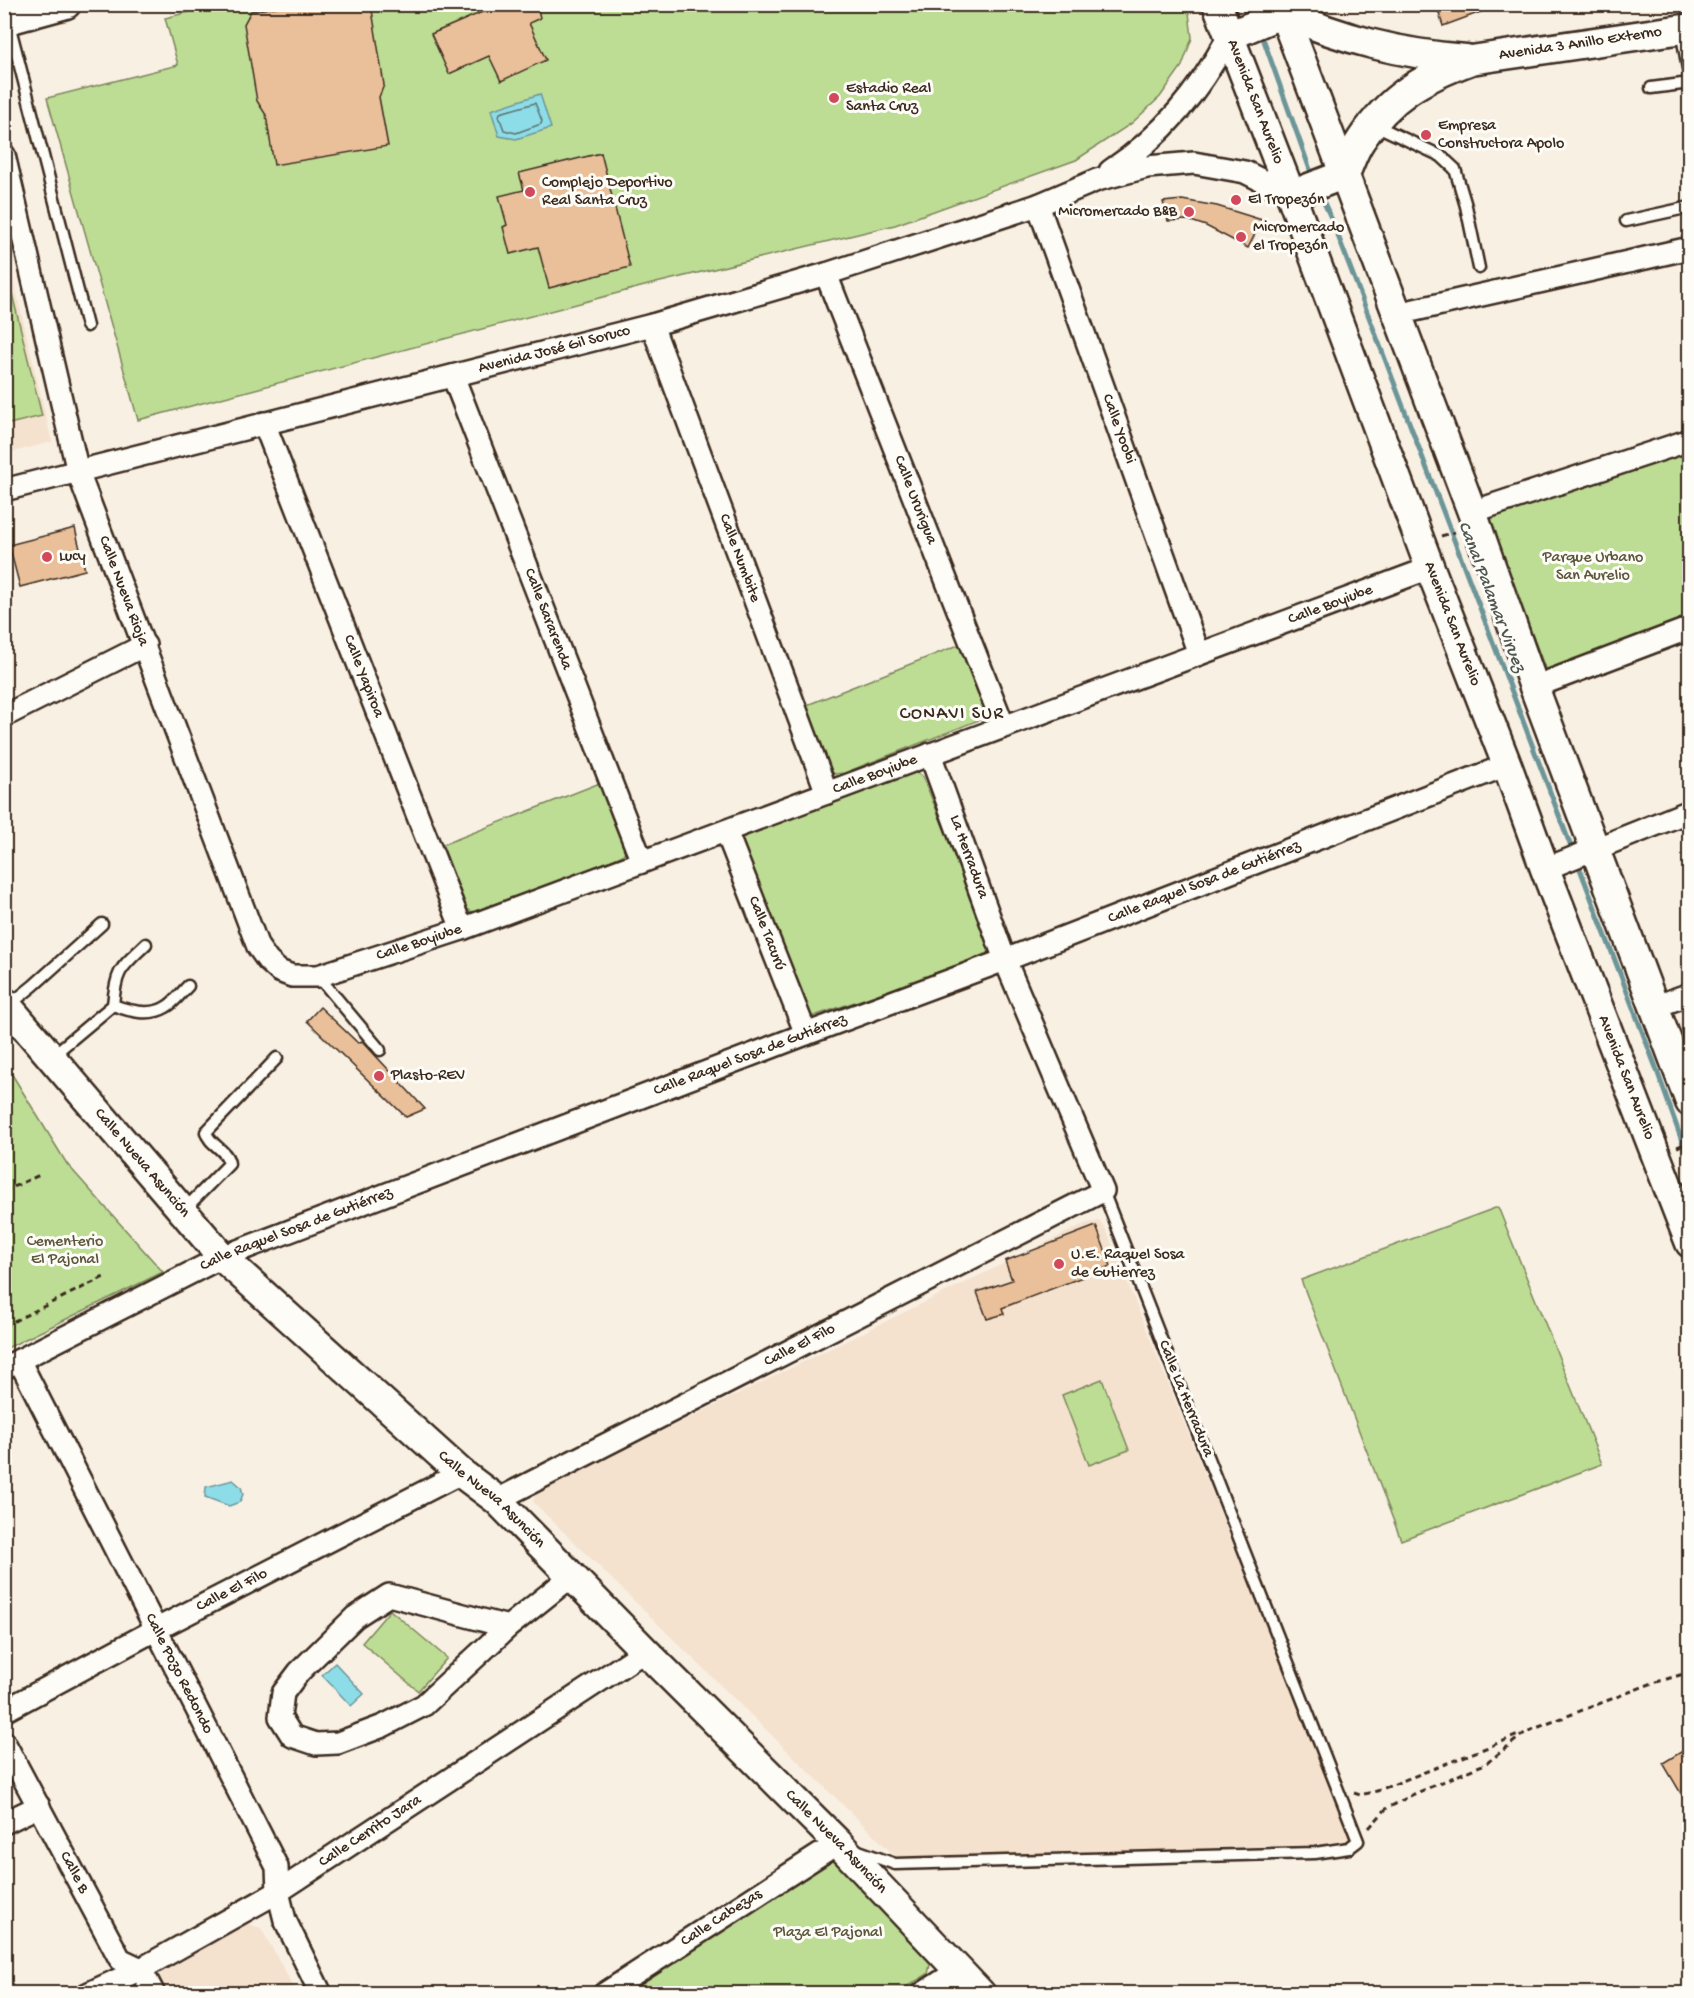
<svg xmlns="http://www.w3.org/2000/svg" width="1694" height="1998" font-family="'Gochi Hand',sans-serif">
<style>
.built{fill:#f4e2ce}
.green{fill:#bddd95;stroke:#7c845a;stroke-width:1.5}
.water{fill:#8ddde9;stroke:#6c9598;stroke-width:1.5}
.lines{fill:none;stroke-linecap:round;stroke-linejoin:round}
.shore{stroke:#5c726f;stroke-width:1.5}
.stream{stroke:#6c9598;stroke-width:5}
.building{fill:#eac09a;stroke:#3b2a1e;stroke-width:1.5}
.lane-casing{stroke:#3b2a1e;stroke-width:15}
.street-casing{stroke:#3b2a1e;stroke-width:26}
.secondary-casing{stroke:#3b2a1e;stroke-width:33}
.path{stroke:#3b2a1e;stroke-width:3;stroke-dasharray:6 4.5;stroke-linecap:butt}
.lane{stroke:#fdfcf7;stroke-width:10}
.street{stroke:#fdfcf7;stroke-width:21}
.secondary{stroke:#fdfcf7;stroke-width:28}
.poi-dot{fill:#d1495b;stroke:#fdfcf7;stroke-width:2}
.labels{text-anchor:middle;dominant-baseline:central;stroke-width:6;stroke-linejoin:round;paint-order:stroke}
.street-label{font-size:16px;fill:#3b2a1e;stroke:#fdfcf7}
.poi-label{font-size:16px;fill:#3b2a1e;stroke:#fdfcf7;text-anchor:start}
.park-label{font-size:16px;fill:#5c573c;stroke:#fdfcf7}
.water-label{font-size:18px;font-style:italic;fill:#505751;stroke:#fdfcf7}
.neighbourhood-label{font-size:18px;letter-spacing:1.5px;fill:#3b2a1e;stroke:#fdfcf7}
</style>
<rect width="100%" height="100%" fill="#f9f0e4"/>
<filter id="ink" filterUnits="userSpaceOnUse"><feTurbulence type="fractalNoise" baseFrequency=".0167" numOctaves="2"/><feDisplacementMap in="SourceGraphic" scale="12" xChannelSelector="R" yChannelSelector="G"/><feConvolveMatrix kernelMatrix="1 2 1 2 8 2 1 2 1" color-interpolation-filters="sRGB"/></filter>
<g filter="url(#ink)">
<g class="built">
<path d="M4 240 52 442 5 454 4 453Z"/>
<path d="M1099 1221 1106 1229 1351 1836 1348 1841 1341 1844 900 1859 892 1853 533 1502 536 1493 1086 1223Z"/>
<path d="M245 1923 261 1928 297 1993H167L159 1979 166 1963Z"/>
</g>
<g class="green">
<path d="M1188 4 1192 38 1182 66 1160 97 1132 123 1076 160 895 225 652 284 138 420 47 98 178 65 165 18 217 5Z"/>
<path d="M4 261 42 416 5 425H4Z"/>
<path d="M1689 451V617L1546 671 1488 517Z"/>
<path d="M966 642 988 707 979 720 844 773 835 774 825 768 802 707Z"/>
<path d="M914 769 923 777 990 941 991 949 987 957 811 1017 803 1014 738 845 740 835Z"/>
<path d="M605 781 627 841 626 851 621 856 484 913H474L467 909 442 845Z"/>
<path d="M5 1063 67 1164 163 1272 5 1349Z"/>
<path d="M1498 1207 1602 1464 1401 1540 1301 1280Z"/>
<path d="M1102 1379 1129 1450 1089 1465 1062 1395Z"/>
<path d="M390 1610 447 1658 418 1691 362 1643Z"/>
<path d="M835 1857 927 1950 930 1965 928 1974 896 1993 625 1994 827 1861Z"/>
</g>
<g class="water">
<path d="M540 94 551 128 516 139 499 136 491 110Z"/>
<path d="M233 1480 241 1487 243 1494 240 1502 229 1506 205 1497 206 1487Z"/>
<path d="M335 1663 364 1694 351 1706 322 1675Z"/>
</g>
<g class="lines">
<path class="shore" d="M535 103 542 121 541 124 516 133 504 130 499 116 500 113Z"/>
<g class="stream">
<path d="M1249 4 1251 8"/>
<path d="M1264 41 1313 178"/>
<path d="M1319 192 1332 220 1573 852"/>
<path d="M1577 861 1655 1065 1690 1164"/>
</g>
</g>
<g class="building">
<path d="M295 4H371L384 85 379 97 388 146 274 165 266 115 257 101 244 24 251 11Z"/>
<path d="M501 4H537L540 18 529 23 546 60 501 81 489 56 449 74 431 34Z"/>
<path d="M1436 4H1497V6L1443 26Z"/>
<path d="M601 153 630 267 549 288 538 247 510 254 503 227 507 225 499 196 524 190 519 173Z"/>
<path d="M1182 200 1217 206 1262 220 1248 248 1206 226 1188 220 1168 221 1163 202Z"/>
<path d="M75 528 85 570 20 587 9 545Z"/>
<path d="M320 1007 358 1043 362 1041 425 1109 406 1117 307 1021Z"/>
<path d="M1096 1226 1111 1266 1002 1308 1004 1314 987 1319 977 1292 1012 1280 1005 1261Z"/>
<path d="M1689 1747V1807L1663 1763Z"/>
</g>
<g class="lines">
<g class="lane-casing">
<g id="lane">
<path d="M8 20 87 326"/>
<path d="M1681 30 1690 80"/>
<path d="M1651 88 1690 83"/>
<path d="M1373 124 1441 156 1455 169 1466 206 1479 268"/>
<path d="M1626 221 1690 207"/>
<path d="M318 976 380 1050"/>
<path d="M113 1005C116 969 121 968 146 944"/>
<path d="M8 1006 33 986 102 924"/>
<path d="M52 1056 113 1005C129 1011 150 1017 166 1007 174 1003 181 993 188 986"/>
<path d="M183 1211 229 1164C228 1150 209 1145 206 1132L277 1058"/>
<path d="M856 1850 895 1864 1315 1853 1349 1848 1358 1841 1103 1191"/>
</g>
</g>
<g class="street-casing">
<g id="street">
<path id="s1" d="M4 155 78 472 258 947 268 961 279 971 292 976H318L462 929 1430 568"/>
<path d="M1110 171C1164 135 1198 92 1229 36"/>
<path id="s2" d="M1038 205 1199 654"/>
<path id="s3" d="M826 274 1004 727"/>
<path d="M1397 314 1690 248"/>
<path id="s4" d="M652 325 827 793"/>
<path id="s5" d="M453 376 642 862"/>
<path id="s6" d="M264 423 462 929"/>
<path id="s7" d="M4 490 652 325 826 274 1038 205 1097 180 1147 167 1194 163 1245 172 1291 195"/>
<path d="M1472 512 1690 440"/>
<path d="M1534 687 1690 628"/>
<path d="M4 716 145 645"/>
<path id="s8" d="M726 831 806 1034"/>
<path d="M1545 869 1690 811"/>
<path d="M1654 1007 1690 994"/>
<path id="s9" d="M19 1360 277 1867 278 1892 285 1920 321 1994"/>
<path id="s10" d="M4 1368 222 1257 806 1034 1005 960 1507 765"/>
<path id="s11" d="M497 1500 1103 1191 1005 960 930 754"/>
<path d="M508 1627 389 1595 355 1617 299 1672 283 1693 280 1717 292 1736 316 1744 338 1743 383 1726 424 1705 508 1627 573 1575"/>
<path id="s12" d="M4 1711 155 1630 461 1473"/>
<path id="s13" d="M4 1742 120 1959 141 1969 154 1994"/>
<path d="M4 1823 39 1806"/>
<path id="s14" d="M87 1994 141 1969 278 1892 645 1651"/>
<path id="s15" d="M604 1994 838 1843"/>
<path d="M922 1994 959 1970"/>
</g>
</g>
<g class="secondary-casing">
<g id="secondary">
<path id="s16" d="M1217 4 1291 195 1430 568 1507 765 1545 869 1690 1243"/>
<path d="M1280 4 1472 512 1534 687 1690 1102"/>
<path d="M4 21 66 4"/>
<path d="M1229 36 1283 13C1343 39 1400 54 1466 59"/>
<path id="s17" d="M1291 195 1345 174C1350 163 1354 150 1361 140 1390 96 1422 78 1471 60L1690 28"/>
<path id="s18" d="M4 1002 222 1257 461 1473 497 1500 645 1651 838 1843 981 1994"/>
</g>
</g>
<g class="path">
<path d="M1441 536 1455 532"/>
<path d="M1677 1147 1690 1142"/>
<path d="M4 1191 42 1174"/>
<path d="M4 1326 104 1277"/>
<path d="M1354 1793 1360 1795 1377 1791 1521 1734"/>
<path d="M1369 1828 1386 1809 1414 1794 1487 1763 1526 1732 1650 1684 1690 1672"/>
</g>
<use href="#lane" class="lane"/>
<use href="#street" class="street"/>
<use href="#secondary" class="secondary"/>
</g>
</g>
<g class="poi-dot">
<circle cx="834" cy="98" r="6"/>
<circle cx="1426" cy="135" r="6"/>
<circle cx="530" cy="192" r="6"/>
<circle cx="1236" cy="200" r="6"/>
<circle cx="1189" cy="212" r="6"/>
<circle cx="1241" cy="237" r="6"/>
<circle cx="47" cy="557" r="6"/>
<circle cx="379" cy="1076" r="6"/>
<circle cx="1059" cy="1264" r="6"/>
</g>
<g class="labels">
<g class="street-label">
<text stroke="none"><textPath href="#s17" startOffset="345">Avenida 3 Anillo Externo</textPath></text>
<text stroke="none"><textPath href="#s16" startOffset="105">Avenida San Aurelio</textPath></text>
<text stroke="none"><textPath href="#s7" startOffset="568">Avenida José Gil Soruco</textPath></text>
<text stroke="none"><textPath href="#s2" startOffset="238">Calle Yoobi</textPath></text>
<text stroke="none"><textPath href="#s3" startOffset="243">Calle Ururigua</textPath></text>
<text stroke="none"><textPath href="#s4" startOffset="249">Calle Numbite</textPath></text>
<text stroke="none"><textPath href="#s1" startOffset="453">Calle Nueva Rioja</textPath></text>
<text stroke="none"><textPath href="#s1" startOffset="1984">Calle Boyiube</textPath></text>
<text stroke="none"><textPath href="#s5" startOffset="261">Calle Sararenda</textPath></text>
<text stroke="none"><textPath href="#s16" startOffset="663">Avenida San Aurelio</textPath></text>
<text stroke="none"><textPath href="#s6" startOffset="272">Calle Yapiroa</textPath></text>
<text stroke="none"><textPath href="#s1" startOffset="1498">Calle Boyiube</textPath></text>
<text transform="translate(968 857) rotate(70)">La Herradura</text>
<text stroke="none"><textPath href="#s10" startOffset="1296">Calle Raquel Sosa de Gutiérrez</textPath></text>
<text stroke="none"><textPath href="#s8" startOffset="110">Calle Tacurú</textPath></text>
<text stroke="none"><textPath href="#s1" startOffset="1012">Calle Boyiube</textPath></text>
<text stroke="none"><textPath href="#s10" startOffset="810">Calle Raquel Sosa de Gutiérrez</textPath></text>
<text stroke="none"><textPath href="#s16" startOffset="1149">Avenida San Aurelio</textPath></text>
<text stroke="none"><textPath href="#s18" startOffset="212">Calle Nueva Asunción</textPath></text>
<text stroke="none"><textPath href="#s10" startOffset="324">Calle Raquel Sosa de Gutiérrez</textPath></text>
<text stroke="none"><textPath href="#s11" startOffset="340">Calle El Filo</textPath></text>
<text transform="translate(1185 1399) rotate(68)">Calle La Herradura</text>
<text stroke="none"><textPath href="#s18" startOffset="698">Calle Nueva Asunción</textPath></text>
<text stroke="none"><textPath href="#s12" startOffset="258">Calle El Filo</textPath></text>
<text stroke="none"><textPath href="#s9" startOffset="352">Calle Pozo Redondo</textPath></text>
<text stroke="none"><textPath href="#s14" startOffset="327">Calle Cerrito Jara</textPath></text>
<text stroke="none"><textPath href="#s18" startOffset="1184">Calle Nueva Asunción</textPath></text>
<text stroke="none"><textPath href="#s13" startOffset="148">Calle B</textPath></text>
<text stroke="none"><textPath href="#s15" startOffset="140">Calle Cabezas</textPath></text>
</g>
<g class="poi-label">
<text x="846" y="89">Estadio Real<tspan x="846" dy="18">Santa Cruz</tspan></text>
<text x="1438" y="126">Empresa<tspan x="1438" dy="18">Constructora Apolo</tspan></text>
<text x="542" y="183">Complejo Deportivo<tspan x="542" dy="18">Real Santa Cruz</tspan></text>
<text x="1248" y="200">El Tropezón</text>
<text x="1177" y="212" text-anchor="end">Micromercado B&amp;B</text>
<text x="1253" y="228">Micromercado<tspan x="1253" dy="18">el Tropezón</tspan></text>
<text x="59" y="557">Lucy</text>
<text x="391" y="1076">Plasto-REV</text>
<text x="1071" y="1255">U.E. Raquel Sosa<tspan x="1071" dy="18">de Gutierrez</tspan></text>
</g>
<g class="park-label">
<text x="1593" y="558">Parque Urbano<tspan x="1593" dy="18">San Aurelio</tspan></text>
<text x="65" y="1242">Cementerio<tspan x="65" dy="18">El Pajonal</tspan></text>
<text x="828" y="1933">Plaza El Pajonal</text>
</g>
<g class="water-label">
<text transform="translate(1491 597) rotate(69)">Canal Palamar Viruez</text>
</g>
<g class="neighbourhood-label">
<text x="952" y="714">CONAVI SUR</text>
</g>
</g>
<rect width="1694" height="1998" fill="none" stroke="#fdfcf7" stroke-width="24"/>
<rect x="12" y="12" width="1670" height="1974" fill="none" stroke="#3b2a1e" stroke-width="2" filter="url(#ink)"/>
</svg>
